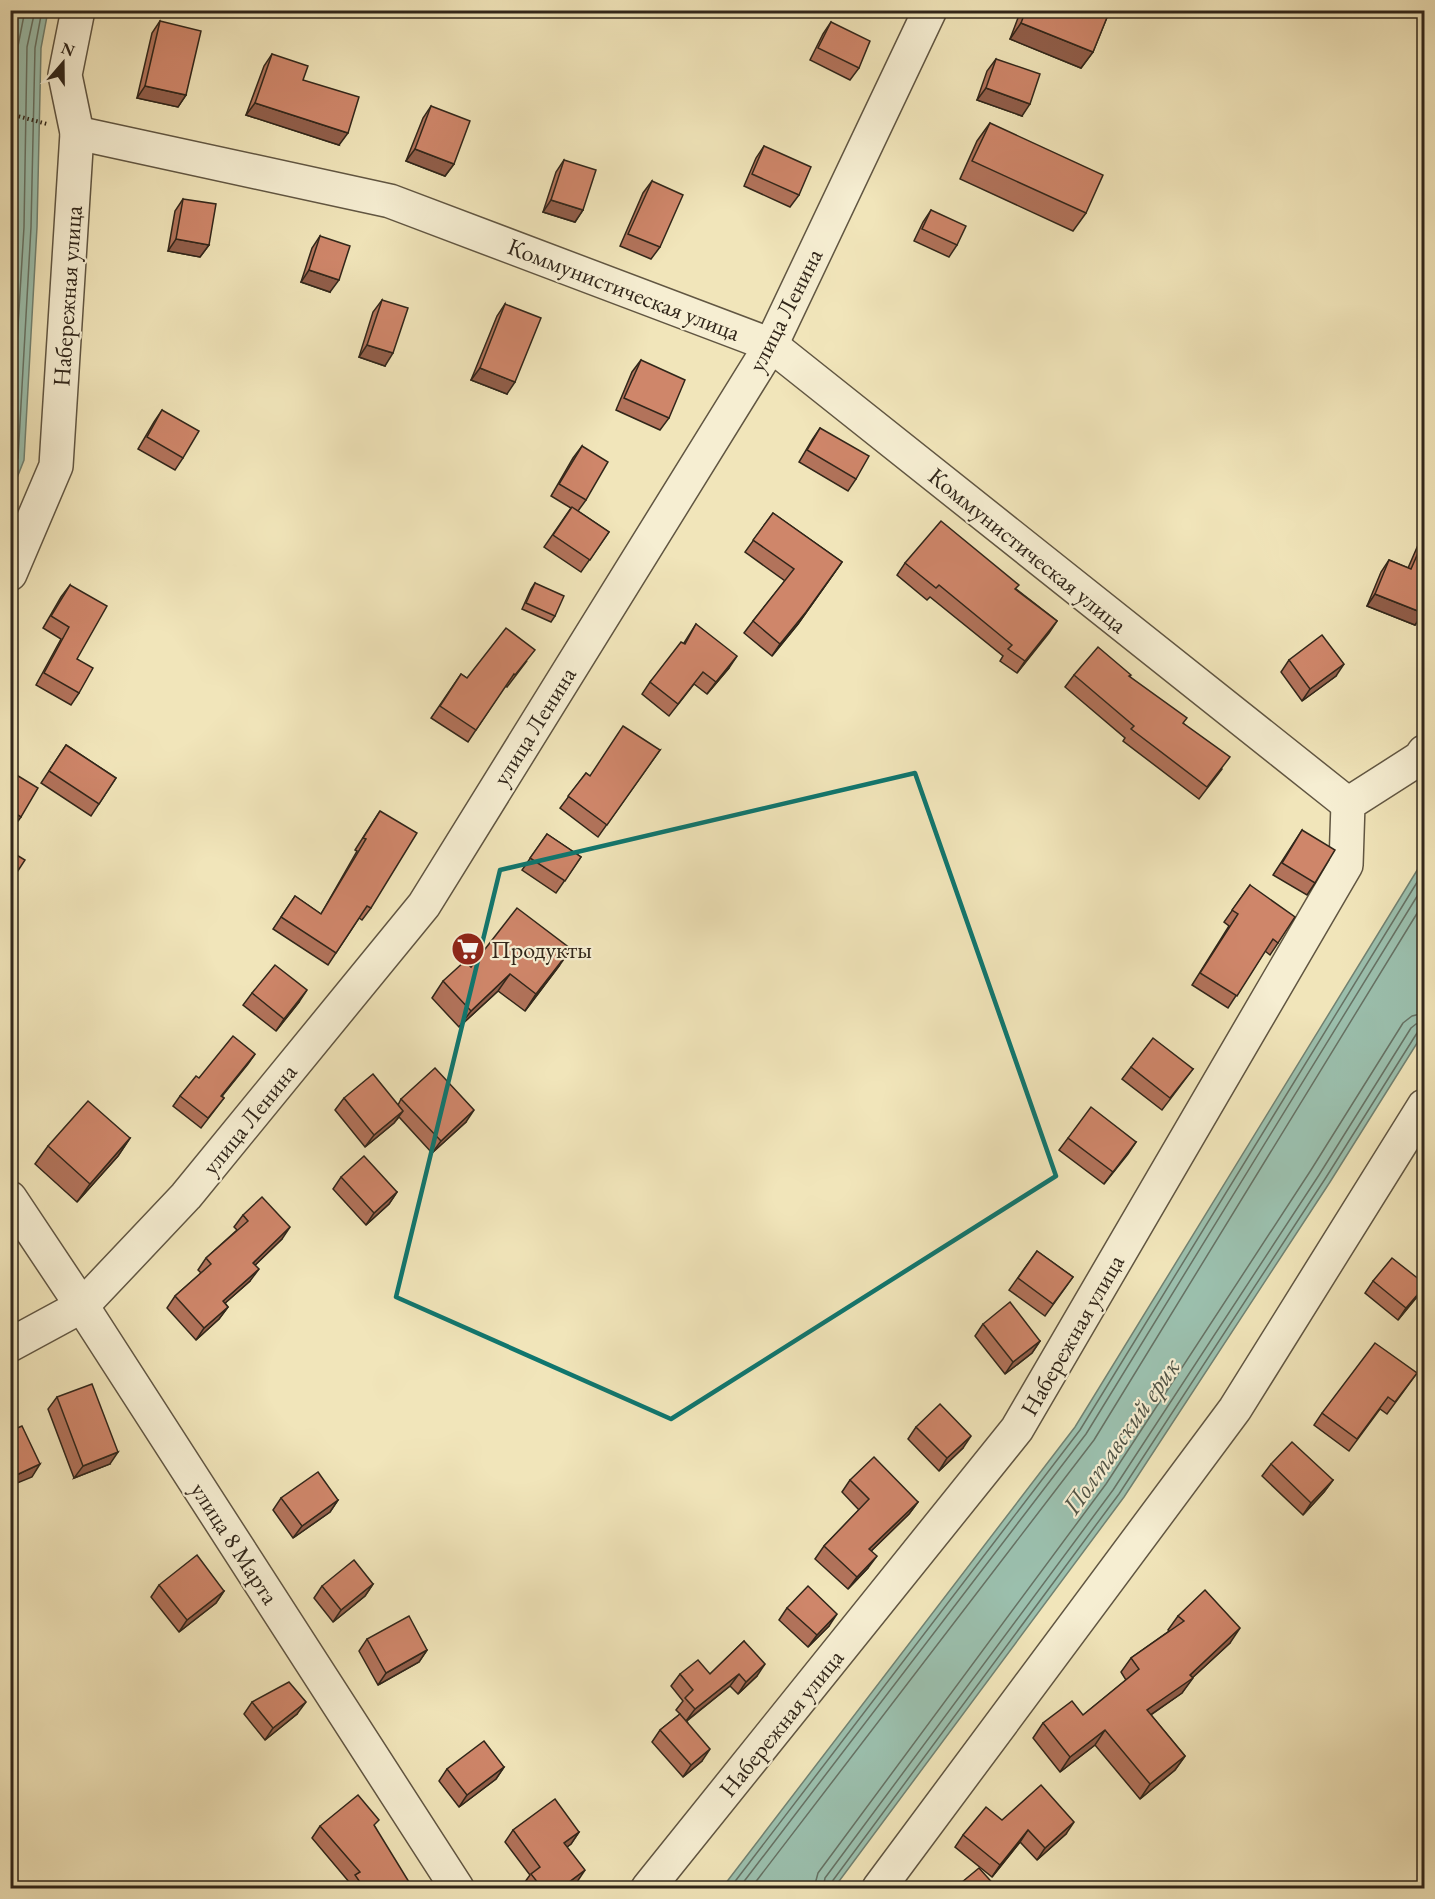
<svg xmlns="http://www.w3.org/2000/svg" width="1435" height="1899" font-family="'EB Garamond',serif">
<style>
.water{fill:#9bbfad;stroke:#718272;stroke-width:1.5}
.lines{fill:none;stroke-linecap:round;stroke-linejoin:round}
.shore{stroke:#667264;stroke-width:1.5}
.minor-casing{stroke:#615642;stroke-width:36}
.path{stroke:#31261a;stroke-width:4;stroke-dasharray:1.5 3;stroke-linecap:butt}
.minor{stroke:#f6eed2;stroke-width:33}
.wall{fill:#b2735b;stroke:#31261a;stroke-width:1.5}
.shaded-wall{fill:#915e4a;stroke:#31261a;stroke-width:1.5}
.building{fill:#cf866a;stroke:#31261a;stroke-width:1.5}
.marked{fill:none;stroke:#0f766e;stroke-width:4.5;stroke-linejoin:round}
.labels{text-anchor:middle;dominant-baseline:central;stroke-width:4.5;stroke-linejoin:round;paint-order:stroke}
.street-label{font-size:24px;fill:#31261a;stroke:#f6eed2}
.poi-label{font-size:24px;fill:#31261a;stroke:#f6eed2;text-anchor:start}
.water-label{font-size:26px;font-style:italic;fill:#515446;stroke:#f6eed2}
</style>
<rect width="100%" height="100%" fill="#f1e5ba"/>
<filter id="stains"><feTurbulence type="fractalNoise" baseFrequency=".00333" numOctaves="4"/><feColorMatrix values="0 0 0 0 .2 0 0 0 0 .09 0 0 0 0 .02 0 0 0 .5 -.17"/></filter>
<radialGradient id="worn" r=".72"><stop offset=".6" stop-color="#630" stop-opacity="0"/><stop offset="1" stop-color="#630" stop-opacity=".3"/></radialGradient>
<g class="water">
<path d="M11 10 48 11 41 48 37 227 24 460 11 493Z"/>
<path d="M1424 859V1032L1330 1182 1124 1497 834 1888H722L1075 1427Z"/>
</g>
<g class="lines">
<g class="shore">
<path d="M10 301 15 226 18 46 25 10"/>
<path d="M10 458 24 227 27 47 35 10"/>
<path d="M10 478 18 458 31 227 35 48 42 10"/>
<path d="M730 1888 1080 1430 1424 871"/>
<path d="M739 1888 1086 1434 1424 885"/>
<path d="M751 1888 1094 1440 1424 902"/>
<path d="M814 1888 818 1873 1106 1484 1311 1170 1403 1023 1412 1016 1424 1013"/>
<path d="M823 1888 825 1878 1113 1490 1319 1175 1411 1028 1416 1024 1424 1022"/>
<path d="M830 1888 831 1883 1119 1494 1325 1179 1417 1033 1424 1030"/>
</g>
<g class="minor-casing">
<g id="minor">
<path d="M77 133 390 201 771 345 1348 804"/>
<path d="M10 574 56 466 77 133 65 75 78 10"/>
<path d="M10 1198 82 1306 457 1888"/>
<path d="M10 1345 82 1306 186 1196 424 905 771 345 930 10"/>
<path d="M648 1888 1017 1429 1346 865 1348 804 1420 758 1424 752"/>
<path d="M879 1888 1235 1409 1424 1106"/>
</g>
</g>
<path class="path" d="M10 114 47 124"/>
<use href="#minor" class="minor"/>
</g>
<g class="wall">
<path d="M1021 10H1110L1093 52 1081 68 1010 39Z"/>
<path d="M160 21 186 95 178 107 137 98 152 33Z"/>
<path d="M831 22 859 68 850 80 810 60 823 34Z"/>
<path d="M272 54 303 80 339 145 246 115 264 66Z"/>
<path d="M996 59 1022 116 977 100 987 71Z"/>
<path d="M431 106 454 164 445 176 406 161 423 118Z"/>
<path d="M990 123 1086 213 1073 231 960 179 977 141Z"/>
<path d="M764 146 799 195 790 207 744 186 756 158Z"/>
<path d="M564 160 583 210 575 222 543 212 556 172Z"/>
<path d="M652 181 660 247 651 259 620 246 643 193Z"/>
<path d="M183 199 209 245 200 257 168 251 175 211Z"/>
<path d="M931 210 957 245 949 257 914 241 923 222Z"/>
<path d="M320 236 330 292 301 282 312 248Z"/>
<path d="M382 300 385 366 359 357 373 312Z"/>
<path d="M505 304 507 394 471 380 497 316Z"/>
<path d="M641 360 669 418 660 430 616 410 632 372Z"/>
<path d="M162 410 183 458 175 470 138 449 154 422Z"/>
<path d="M820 428 856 479 848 491 799 462 812 440Z"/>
<path d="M582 446 586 500 578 511 609 532 581 572 544 547 571 508 551 496 573 458Z"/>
<path d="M773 513 842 562 798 624 772 656 744 633 753 621 785 581 745 552Z"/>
<path d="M1425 529V610L1415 625 1367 606 1381 572 1389 560 1408 568Z"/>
<path d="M905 563 1016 589 1057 621 1017 673 1000 661 1003 656 930 597 927 600 897 575Z"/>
<path d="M535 583 555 616 551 622 522 609 531 589Z"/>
<path d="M70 585 79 693 71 705 36 685 61 639 43 628 61 597Z"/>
<path d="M696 624 729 668 707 694 694 684 669 716 642 694 650 682 684 643Z"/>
<path d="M1289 660 1336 676 1302 701 1281 672Z"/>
<path d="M526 662 507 687 505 686 468 742 431 718 461 674 467 678Z"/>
<path d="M1074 675 1129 676 1183 723 1222 769 1199 799 1123 741 1125 738 1065 687Z"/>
<path d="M66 745 116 778 91 816 41 783Z"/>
<path d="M660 750 598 837 560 808 586 773 590 776Z"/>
<path d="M10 771 21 817 12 829 10 827Z"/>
<path d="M380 811 371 908 362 920 359 918 328 965 273 929 295 896 321 914 357 851 355 850Z"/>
<path d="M1302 830 1315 883 1307 895 1273 875Z"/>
<path d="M547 834 581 857 556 893 522 870Z"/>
<path d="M1250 885 1278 943 1270 955 1265 951 1228 1008 1192 985 1229 926 1224 922Z"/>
<path d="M559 966 525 1011 498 991 459 1027 432 998 443 981 471 967Z"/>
<path d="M252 993 299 1002 276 1031 243 1005Z"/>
<path d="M255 1054 222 1096 224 1098 201 1128 173 1106 180 1096 199 1078Z"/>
<path d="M1131 1067 1193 1069 1162 1110 1122 1079Z"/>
<path d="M344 1098 398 1105 401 1099 466 1122 432 1153 399 1117 394 1123 365 1147 335 1110Z"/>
<path d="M130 1138 118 1156 77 1202 35 1164 48 1146Z"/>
<path d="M1068 1138 1136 1142 1104 1184 1059 1150Z"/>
<path d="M341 1177 397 1192 389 1204 366 1225 333 1189Z"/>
<path d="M243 1215 282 1239 255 1265 250 1281 225 1303 228 1307 219 1319 196 1340 167 1308 175 1296 201 1273 198 1270 206 1258 237 1230 234 1227Z"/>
<path d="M1037 1251 1073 1277 1045 1316 1009 1290Z"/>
<path d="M1373 1281 1425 1286 1398 1320 1365 1293Z"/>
<path d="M983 1324 1040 1341 1032 1353 1005 1374 975 1336Z"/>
<path d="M1417 1373 1387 1414 1380 1409 1349 1451 1314 1425 1322 1413Z"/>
<path d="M57 1397 110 1464 74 1478 48 1409Z"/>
<path d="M916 1427 963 1448 939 1471 908 1439Z"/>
<path d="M1271 1464 1333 1480 1324 1492 1303 1515 1262 1476Z"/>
<path d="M850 1480 918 1502 909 1514 871 1551 868 1568 848 1589 815 1559 824 1546 859 1510 842 1492Z"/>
<path d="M281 1498 338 1500 330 1512 293 1538 273 1510Z"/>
<path d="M373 1584 365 1596 333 1622 314 1598 322 1586Z"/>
<path d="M159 1585 224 1591 216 1603 179 1632 151 1597Z"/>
<path d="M787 1608 829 1626 808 1647 779 1620Z"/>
<path d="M1178 1616 1230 1643 1192 1678 1182 1693 1151 1715 1185 1756 1175 1770 1140 1799 1095 1745 1060 1772 1033 1738 1043 1723 1083 1715 1126 1680 1121 1672 1131 1658 1169 1631 1168 1630Z"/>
<path d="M367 1639 427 1650 419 1662 378 1685 359 1651Z"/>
<path d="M744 1641 757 1676 738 1694 730 1686 687 1721 702 1761 683 1777 652 1742 660 1730 680 1714 676 1710 683 1701 671 1686 680 1674H710Z"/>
<path d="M252 1702 297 1714 265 1740 244 1714Z"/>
<path d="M504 1767 496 1779 459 1807 439 1781 447 1769Z"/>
<path d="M1002 1820 1066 1834 1037 1860 1020 1842 992 1877 955 1847 963 1835Z"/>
<path d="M320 1826 375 1827 405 1888H348L347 1887 350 1883 312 1838Z"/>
<path d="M513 1830 579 1832 571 1844 567 1847 577 1882 568 1888H524L522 1886 530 1875 505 1842Z"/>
</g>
<g class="shaded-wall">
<path d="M1021 23 1093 52 1081 68 1010 39Z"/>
<path d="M145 86 186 95 178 107 137 98Z"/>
<path d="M986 88 1030 104 1022 116 977 100Z"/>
<path d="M255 103 348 133 339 145 246 115Z"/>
<path d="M415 149 454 164 445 176 406 161Z"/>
<path d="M551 200 583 210 575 222 543 212Z"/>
<path d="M176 239 209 245 200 257 168 251Z"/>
<path d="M309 270 339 280 330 292 301 282Z"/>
<path d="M367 345 393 353 385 366 359 357Z"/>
<path d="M480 368 515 382 507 394 471 380Z"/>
<path d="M842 562 798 624 772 656 780 644Z"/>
<path d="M1375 594 1423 613 1415 625 1367 606Z"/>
<path d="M1057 621 1049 633 1017 673 1025 661Z"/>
<path d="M737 656 729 668 707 694 716 682Z"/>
<path d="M1344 664 1336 676 1302 701 1310 689Z"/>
<path d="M571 949 559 966 525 1011 536 994Z"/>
<path d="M510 974 498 991 459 1027 471 1011Z"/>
<path d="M307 990 299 1002 276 1031 284 1019Z"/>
<path d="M255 1054 248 1064 214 1106 221 1096Z"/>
<path d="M474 1110 466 1122 432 1153 441 1141Z"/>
<path d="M403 1111 394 1123 365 1147 374 1135Z"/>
<path d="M130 1138 118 1156 77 1202 90 1184Z"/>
<path d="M1136 1142 1128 1154 1104 1184 1113 1172Z"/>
<path d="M397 1192 389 1204 366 1225 374 1213Z"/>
<path d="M290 1227 282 1239 245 1275 253 1263Z"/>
<path d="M259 1269 250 1281 214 1313 223 1301Z"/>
<path d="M1425 1286 1417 1297 1398 1320 1406 1308Z"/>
<path d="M228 1307 219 1319 196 1340 204 1328Z"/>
<path d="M1040 1341 1032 1353 1005 1374 1013 1362Z"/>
<path d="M971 1436 963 1448 939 1471 947 1458Z"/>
<path d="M118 1452 110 1464 74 1478 83 1466Z"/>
<path d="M40 1464 32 1477 10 1486V1478Z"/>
<path d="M1333 1480 1324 1492 1303 1515 1311 1503Z"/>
<path d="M338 1500 330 1512 293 1538 302 1526Z"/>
<path d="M918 1502 909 1514 861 1561 869 1549Z"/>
<path d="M877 1556 868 1568 848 1589 857 1577Z"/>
<path d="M373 1584 365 1596 333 1622 341 1610Z"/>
<path d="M224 1591 216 1603 179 1632 187 1620Z"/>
<path d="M837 1614 829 1626 808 1647 817 1635Z"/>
<path d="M1240 1628 1230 1643 1190 1680 1193 1678 1182 1693 1137 1724 1147 1710 1190 1675Z"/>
<path d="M427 1650 419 1662 378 1685 386 1673Z"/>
<path d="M765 1664 757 1676 738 1694 746 1682Z"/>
<path d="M739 1674 730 1686 686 1721 695 1709Z"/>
<path d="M306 1702 297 1714 265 1740 273 1728Z"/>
<path d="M1105 1730 1095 1745 1060 1772 1070 1757Z"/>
<path d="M710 1749 702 1761 683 1777 691 1765Z"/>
<path d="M1185 1756 1175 1770 1140 1799 1150 1784Z"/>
<path d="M504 1767 496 1779 459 1807 467 1795Z"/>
<path d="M1074 1822 1066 1834 1037 1860 1045 1848Z"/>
<path d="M1028 1830 1020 1842 992 1877 1000 1865Z"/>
<path d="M579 1832 571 1844 556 1855 564 1843Z"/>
<path d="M585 1870 577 1882 568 1888H561Z"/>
<path d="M409 1882 405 1888H399Z"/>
</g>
<g class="building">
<path d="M1026 10H1110L1093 52 1021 23Z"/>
<path d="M160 21 201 31 186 95 145 86Z"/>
<path d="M831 22 870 41 859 68 818 48Z"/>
<path d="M272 54 308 66 303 80 359 97 348 133 255 103Z"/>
<path d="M996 59 1040 74 1030 104 986 88Z"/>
<path d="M431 106 470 121 454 164 415 149Z"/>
<path d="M990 123 1103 175 1086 213 972 161Z"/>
<path d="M764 146 811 167 799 195 752 174Z"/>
<path d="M564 160 596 170 583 210 551 200Z"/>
<path d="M652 181 683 195 660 247 628 234Z"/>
<path d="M183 199 216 204 209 245 176 239Z"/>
<path d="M931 210 966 226 957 245 922 229Z"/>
<path d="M320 236 350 246 339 280 309 270Z"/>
<path d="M382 300 408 308 393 353 367 345Z"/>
<path d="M505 304 541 318 515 382 480 368Z"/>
<path d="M641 360 685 380 669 418 624 398Z"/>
<path d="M162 410 199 431 183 458 147 437Z"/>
<path d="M820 428 869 456 856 479 807 450Z"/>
<path d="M582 446 608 462 586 500 559 484Z"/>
<path d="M572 507 609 532 590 560 553 535Z"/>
<path d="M773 513 842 562 806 612 780 644 753 621 794 569 753 540Z"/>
<path d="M941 521 1019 585 1015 589 1057 621 1025 661 1008 649 1012 645 939 585 936 588 905 563Z"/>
<path d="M1425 537V610L1423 613 1375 594 1389 560 1411 569Z"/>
<path d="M535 583 564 596 555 616 526 603Z"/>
<path d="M70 585 107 606 77 659 93 668 79 693 44 673 69 627 51 616Z"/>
<path d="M696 624 737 656 716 682 703 672 678 704 650 682 681 642 685 644Z"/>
<path d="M506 628 535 650 515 675 514 674 476 730 440 706 461 674 467 678Z"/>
<path d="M1322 635 1344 664 1310 689 1289 660Z"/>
<path d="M1098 647 1131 675 1129 676 1187 718 1183 723 1230 757 1207 787 1131 729 1134 726 1074 675Z"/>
<path d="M623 726 660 750 607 825 568 796 586 773 590 776Z"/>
<path d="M66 745 116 778 99 804 49 771Z"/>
<path d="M10 771 38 788 21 817 10 810Z"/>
<path d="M380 811 417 833 371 908 367 906 336 953 281 917 295 896 321 914 366 839 363 838Z"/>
<path d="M1302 830 1335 850 1315 883 1282 863Z"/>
<path d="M547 834 581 857 565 881 530 858Z"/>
<path d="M10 851 25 860 10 883Z"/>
<path d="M1250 885 1295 917 1278 943 1273 939 1237 996 1200 973 1238 914 1232 910Z"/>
<path d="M517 908 571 949 536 994 510 974 471 1011 443 981 465 961 471 967Z"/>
<path d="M275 965 307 990 284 1019 252 993Z"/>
<path d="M233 1036 255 1054 221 1096 224 1098 208 1118 180 1096 196 1076 199 1078Z"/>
<path d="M1153 1038 1193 1069 1170 1098 1131 1067Z"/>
<path d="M435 1068 474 1110 441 1141 401 1099Z"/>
<path d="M373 1074 403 1111 374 1135 344 1098Z"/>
<path d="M88 1101 130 1138 90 1184 48 1146Z"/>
<path d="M1091 1107 1136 1142 1113 1172 1068 1138Z"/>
<path d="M364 1156 397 1192 374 1213 341 1177Z"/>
<path d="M262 1197 290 1227 253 1263 259 1269 223 1301 228 1307 204 1328 175 1296 211 1264 206 1258 248 1221 243 1215Z"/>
<path d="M1037 1251 1073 1277 1053 1304 1018 1278Z"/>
<path d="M1392 1258 1425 1284V1286L1406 1308 1373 1281Z"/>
<path d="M1010 1302 1040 1341 1013 1362 983 1324Z"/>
<path d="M1375 1343 1417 1373 1395 1402 1388 1397 1357 1439 1322 1413Z"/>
<path d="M92 1384 118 1452 83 1466 57 1397Z"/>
<path d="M940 1404 971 1436 947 1458 916 1427Z"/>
<path d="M22 1426 40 1464 10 1478V1431Z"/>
<path d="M1292 1442 1333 1480 1311 1503 1271 1464Z"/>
<path d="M874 1457 918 1502 869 1549 877 1556 857 1577 824 1546 869 1499 850 1480Z"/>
<path d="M318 1472 338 1500 302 1526 281 1498Z"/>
<path d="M197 1555 224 1591 187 1620 159 1585Z"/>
<path d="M354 1560 373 1584 341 1610 322 1586Z"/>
<path d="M808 1586 837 1614 817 1635 787 1608Z"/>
<path d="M1205 1590 1240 1628 1190 1675 1193 1678 1147 1710 1185 1756 1150 1784 1105 1730 1070 1757 1043 1723 1072 1701 1083 1715 1139 1669 1131 1658 1184 1621 1178 1616Z"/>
<path d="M409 1616 427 1650 386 1673 367 1639Z"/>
<path d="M744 1641 765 1664 746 1682 739 1674 695 1709 685 1698 693 1690 680 1674 698 1660 710 1674Z"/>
<path d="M289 1682 306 1702 273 1728 252 1702Z"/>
<path d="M680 1714 710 1749 691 1765 660 1730Z"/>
<path d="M484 1741 504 1767 467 1795 447 1769Z"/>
<path d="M1041 1785 1074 1822 1045 1848 1028 1830 1000 1865 963 1835 986 1807 1002 1820Z"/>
<path d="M358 1795 379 1820 374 1825 409 1882 399 1888H364L355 1875 360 1872 320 1826Z"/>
<path d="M555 1799 579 1832 564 1843 585 1870 561 1888H542L531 1874 540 1867 513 1830Z"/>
<path d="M979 1868 997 1888H958L956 1887Z"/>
</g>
<path class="marked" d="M915 773 1056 1176 671 1419 396 1297 500 870Z"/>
<defs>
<g id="supermarket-disc" transform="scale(1.725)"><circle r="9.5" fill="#8f2418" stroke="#f6eed2"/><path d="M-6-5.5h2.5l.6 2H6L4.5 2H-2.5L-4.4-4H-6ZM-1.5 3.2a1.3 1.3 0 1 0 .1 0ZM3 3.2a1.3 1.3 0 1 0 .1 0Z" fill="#fff"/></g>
</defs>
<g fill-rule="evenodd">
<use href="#supermarket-disc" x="468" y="949"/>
</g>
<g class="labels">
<g class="street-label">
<text transform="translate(624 289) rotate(21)">Коммунистическая улица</text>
<text transform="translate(67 296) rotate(-86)">Набережная улица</text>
<text transform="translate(785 310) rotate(-63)">улица Ленина</text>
<text transform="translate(1028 550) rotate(39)">Коммунистическая улица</text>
<text transform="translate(534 726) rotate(-58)">улица Ленина</text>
<text transform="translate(249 1119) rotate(-51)">улица Ленина</text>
<text transform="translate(1072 1335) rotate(-60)">Набережная улица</text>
<text transform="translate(235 1543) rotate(57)">улица 8 Марта</text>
<text transform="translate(781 1723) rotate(-51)">Набережная улица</text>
</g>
<g class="poi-label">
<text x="491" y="949">Продукты</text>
</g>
<g class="water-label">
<text transform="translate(1121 1436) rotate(-55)">Полтавский ерик</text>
</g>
</g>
<rect width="1435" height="1899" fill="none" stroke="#f1e5ba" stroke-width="36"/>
<rect x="12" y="12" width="1411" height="1875" fill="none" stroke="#31261a" stroke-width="3"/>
<rect x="18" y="18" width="1399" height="1863" fill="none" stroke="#31261a" stroke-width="1.5"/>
<g transform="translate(63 63) rotate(20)" stroke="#f6eed2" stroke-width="4.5" paint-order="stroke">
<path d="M0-4.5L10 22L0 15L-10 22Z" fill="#31261a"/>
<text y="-9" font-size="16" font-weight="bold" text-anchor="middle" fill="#31261a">N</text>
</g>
<rect width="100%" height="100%" filter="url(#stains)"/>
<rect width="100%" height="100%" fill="url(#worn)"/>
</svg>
